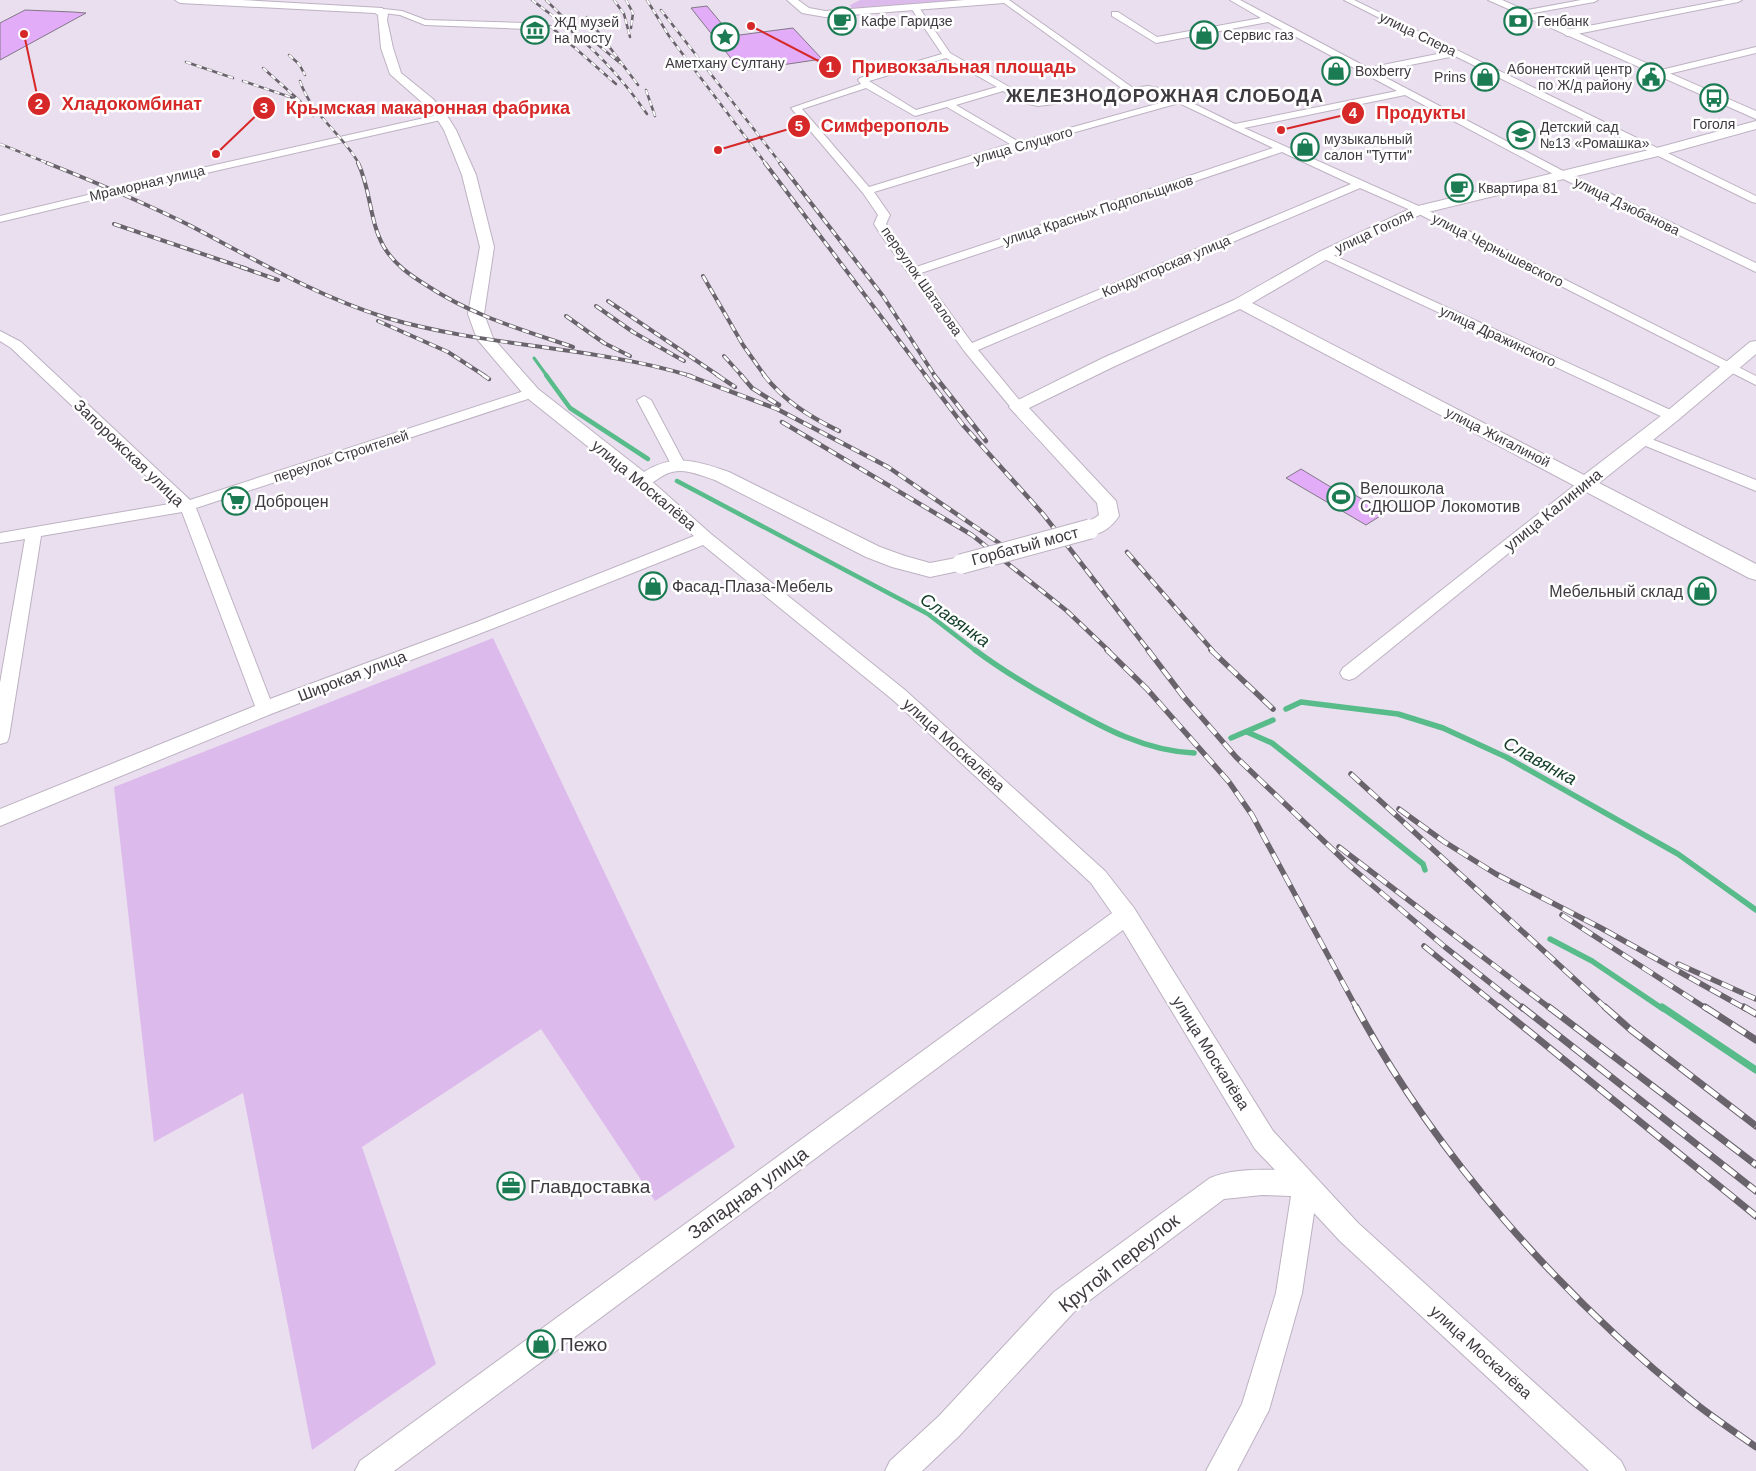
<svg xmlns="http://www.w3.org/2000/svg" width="1756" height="1471" font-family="Arial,sans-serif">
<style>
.green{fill:#ddbaec}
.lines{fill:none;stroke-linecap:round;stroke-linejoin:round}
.stream-far3{stroke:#58bb8a;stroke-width:3}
.stream-far2{stroke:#58bb8a;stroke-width:4.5}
.stream-far1{stroke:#58bb8a;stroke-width:5.5}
.stream{stroke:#58bb8a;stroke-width:7}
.building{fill:#e2acf8;stroke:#827786}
.minor-casing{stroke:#bdb2c2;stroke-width:2}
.major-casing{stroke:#bdb2c2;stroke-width:2}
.minor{fill:#fff;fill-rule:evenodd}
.major{fill:#fff;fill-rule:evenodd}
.rail-far4-casing{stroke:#69636c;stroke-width:2.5}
.rail-far3-casing{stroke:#69636c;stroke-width:4}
.rail-far2-casing{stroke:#69636c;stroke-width:4.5}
.rail-far1-casing{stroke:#69636c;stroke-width:5.5}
.rail-casing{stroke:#69636c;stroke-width:7}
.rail-far4{stroke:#fff;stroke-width:2;stroke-dasharray:5.5;stroke-linecap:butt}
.rail-far3{stroke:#fff;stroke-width:2.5;stroke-dasharray:7;stroke-linecap:butt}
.rail-far2{stroke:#fff;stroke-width:3;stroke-dasharray:9;stroke-linecap:butt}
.rail-far1{stroke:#fff;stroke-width:4;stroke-dasharray:12;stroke-linecap:butt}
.rail{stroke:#fff;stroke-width:5;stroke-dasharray:16;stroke-linecap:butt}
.major-bridge-casing{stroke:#bdb2c2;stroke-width:21;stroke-linecap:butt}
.major-bridge{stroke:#fff;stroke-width:19}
.labels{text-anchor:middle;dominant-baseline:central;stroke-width:5;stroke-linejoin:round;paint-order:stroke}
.far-poi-label{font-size:14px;fill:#3e3a40;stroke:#fff;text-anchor:start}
.far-street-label{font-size:14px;fill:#3e3a40;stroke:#fff}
.street-label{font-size:16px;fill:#3e3a40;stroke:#fff}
.poi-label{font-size:16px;fill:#3e3a40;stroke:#fff;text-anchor:start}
.far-district-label{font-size:18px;font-weight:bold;letter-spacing:1px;fill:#3e3a40;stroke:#fff}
.water-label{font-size:18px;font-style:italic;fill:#153f2b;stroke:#fff}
.near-poi-label{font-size:19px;fill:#3e3a40;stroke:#fff;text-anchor:start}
.near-street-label{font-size:19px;fill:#3e3a40;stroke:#fff}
.leader{fill:none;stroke:#d62828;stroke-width:2}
.callout-dot{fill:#d62828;stroke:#fff;stroke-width:2}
.mark-label{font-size:15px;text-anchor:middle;font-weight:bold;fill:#fff}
.callout-label{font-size:18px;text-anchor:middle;font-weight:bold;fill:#d62828;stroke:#fff;stroke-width:5;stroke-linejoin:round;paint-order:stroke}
</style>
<rect width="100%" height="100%" fill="#eadfef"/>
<g class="green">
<path d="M860 0H962L852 9 850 5Z"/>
<path d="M493 638 735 1147 655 1201 541 1029 362 1147 436 1364 312 1450 243 1093 154 1142 114 787Z"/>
</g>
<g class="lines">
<path class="stream-far3" d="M534 358 547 376"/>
<g class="stream-far2">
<path d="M546 375 570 408 648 459"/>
<path d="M677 481 928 614 976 651"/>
</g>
<g class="stream-far1">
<path d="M975 650C1002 670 1030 687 1059 703 1102 727 1144 751 1194 753"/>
<path d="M1286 709 1301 702 1398 714 1443 728 1506 757 1678 854 1756 910"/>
<path d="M1247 732 1272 743 1423 864 1425 870"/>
<path d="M1231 738 1273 720"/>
<path d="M1550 939 1592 961 1663 1009"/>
</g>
<path class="stream" d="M1662 1007 1756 1070"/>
</g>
<g class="building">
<path d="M707 6 732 36 793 28 822 59 741 71 691 8Z"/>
<path d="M25 10 73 12 86 13 0 60V23Z"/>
<path d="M1301 469 1344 495 1350 492 1385 513 1366 525 1286 478Z"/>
</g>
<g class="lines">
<g class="minor-casing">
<g id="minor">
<path d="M1000 0H1009L1133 88 1148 86 1164 89 1235 124 1397 91 1268 22 1156 43 1112 16V12H1118L1157 37 1261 18 1230 0H1240L1368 68 1447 52 1344 0H1354L1756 196V203L1752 202 1455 56 1375 72 1565 172 1756 263V272L1557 176 1405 95 1244 128 1423 208 1756 376V385L1415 212 1360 188 978 350 1025 407 1023 410H1013L965 352 883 238 874 224 878 215 863 193 791 108 861 84 858 80 860 78 942 54 911 8 915 6H918L950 53 1030 99 1038 100 1123 89ZM946 58 997 87 916 110 869 81ZM866 88 915 116 947 107 1010 144 869 187 802 109ZM1003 91 1024 103 1038 106 1148 92 1159 93 1171 100 1019 142 956 105ZM1179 103 1273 148 916 267 886 224 890 215 874 192 1022 147ZM1282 152 1351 184 972 343 921 273Z"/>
<path d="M1581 0H1598L1594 2 1522 15 1518 13 1522 11Z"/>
<path d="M1725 0H1742L1738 2 1567 36 1563 33 1567 30Z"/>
<path d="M375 8 402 11 426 20 526 23 530 26 526 29 425 25 400 15 375 12Z"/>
<path d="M1756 47V53L1660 76 1655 73 1657 71Z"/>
<path d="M442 114 447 117 445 119 175 180 0 222V216L175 174Z"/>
<path d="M1324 251 1677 413 1679 416 1677 419H1667L1320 257 1318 255 1320 253Z"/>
<path d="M0 331 21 342 190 500 527 390H537L539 393 537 396 196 508 270 699 477 622 694 536 635 481 638 478H648L711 534 905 690 1105 871 1134 908 1273 1131 1358 1223 1621 1461 1626 1471H1589L1340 1241 1314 1213 1302 1293 1269 1410 1237 1471H1206L1242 1404 1276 1293 1291 1196 1262 1195 1224 1199 1074 1312 959 1436 922 1471H885L890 1461 939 1416 1054 1292 1210 1178C1229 1170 1254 1169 1275 1170L1255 1149 1123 930 394 1471H355L360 1461 1112 913 1091 883 893 700 703 545 489 630 271 714 0 826V809L255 706 182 512 41 536 9 737 7 742 0 744V683L25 539 0 543V533L175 503 11 348 0 341Z"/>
<path d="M644 396 651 400 686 466 684 469H674L672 466 637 400Z"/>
<path d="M1641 435 1756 480V491L1636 442 1634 439 1636 436Z"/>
<path d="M1585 479 1590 481 1593 484 1590 487 1355 678 1349 680 1343 678 1340 673 1343 668 1580 481Z"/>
</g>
</g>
<g class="major-casing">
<g id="major">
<path d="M175 0H241L382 8 388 14 387 20 393 48 401 73 433 99 446 114 456 130 476 175 494 247 484 314 493 338 538 389 644 472C674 453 697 461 729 472L880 547 905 556 930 563 961 557 968 559 971 564 968 569 930 577 892 567 866 557 715 480C702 476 686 468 672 472 658 475 652 489 636 485L526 397 477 339 468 314 480 247 462 175 444 130 437 119 425 105 390 74 381 48 378 15 375 13 180 3Z"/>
<path d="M787 0H798L809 8 825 11 965 0H1009L1004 3 825 17 802 13Z"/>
<path d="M1488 0H1502L1756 111V119Z"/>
<path d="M1756 121V129L1662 155 1424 213 1329 258 1252 303 1584 475 1666 412 1750 342 1756 341V354L1678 420 1599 483 1756 564V580L1749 578 1240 309 1115 366 1029 408 1116 501 1119 516C1111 528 1098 538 1083 534L1080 529C1084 522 1093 520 1099 515L1097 503 1009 407 1012 403 1103 358 1234 300 1319 252 1414 207 1653 149Z"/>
</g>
</g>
<use href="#minor" class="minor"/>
<use href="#major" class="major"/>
<g class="rail-far4-casing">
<g id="rail-far4">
<path d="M532 0 558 20"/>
<path d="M546 0 567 21"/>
<path d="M614 0 624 14 630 37"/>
<path d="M626 0 633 13 631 28"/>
<path d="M647 0 669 36 766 164"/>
<path d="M661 10 781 164"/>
<path d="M587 17 638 85"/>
<path d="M557 20C593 46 622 78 647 114"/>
<path d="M550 26 616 84"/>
<path d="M585 34 620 63"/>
<path d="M289 55 299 64 305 75"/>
<path d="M186 62 233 78"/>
<path d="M263 68 300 101 313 116"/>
<path d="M243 81 296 99"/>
<path d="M300 81C311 115 343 134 359 164"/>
<path d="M646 90 655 116"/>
<path d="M0 144 50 164"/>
</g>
</g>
<g class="rail-far3-casing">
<g id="rail-far3">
<path d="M47 163C95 182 142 202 189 225 254 259 316 296 387 318 486 347 592 346 691 376"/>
<path d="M358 163C371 189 369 221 384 247 394 264 410 275 426 285 473 316 520 329 573 347"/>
<path d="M765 163 926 376"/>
<path d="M780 163 883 296 935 376"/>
<path d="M114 224 247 269"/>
<path d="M241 267 278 280"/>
<path d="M703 276 743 345 765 376"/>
<path d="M608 301 719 376"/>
<path d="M596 306 633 332 684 361"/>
<path d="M566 316 604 343 630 356"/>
<path d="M378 321 448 352 485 376"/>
<path d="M724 356 742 376"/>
</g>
</g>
<g class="rail-far2-casing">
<g id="rail-far2">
<path d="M483 375 489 379"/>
<path d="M687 375 777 409 888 467 1012 552"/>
<path d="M717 375 735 387"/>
<path d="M741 375 752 388 779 405"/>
<path d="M764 375C784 401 810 417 839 431"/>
<path d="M925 375 963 425 1043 514 1149 651"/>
<path d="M934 375 986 441"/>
<path d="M782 422 972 535 1067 611 1109 651"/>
<path d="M1127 552 1213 651"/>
</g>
</g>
<g class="rail-far1-casing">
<g id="rail-far1">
<path d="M1107 650 1147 689 1229 782 1252 815 1357 1009"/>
<path d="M1148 650 1183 696 1236 757 1352 868 1445 947 1523 1009"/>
<path d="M1211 650 1273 709"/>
<path d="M1351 774 1607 1009"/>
<path d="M1399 809 1443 841 1496 874 1601 928 1746 1009"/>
<path d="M1339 847 1551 1009"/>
<path d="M1562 915 1707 1009"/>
<path d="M1424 946 1501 1009"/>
<path d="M1678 964 1756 999"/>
</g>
</g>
<g class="rail-casing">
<g id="rail">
<path d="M1356 1007C1437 1157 1559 1294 1691 1400 1712 1417 1735 1432 1756 1447"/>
<path d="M1499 1007 1756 1216"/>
<path d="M1522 1007 1756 1191"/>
<path d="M1549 1007 1756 1165"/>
<path d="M1605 1007 1631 1030 1756 1126"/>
<path d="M1705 1007 1756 1040"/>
<path d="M1744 1007 1756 1014"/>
</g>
</g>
<use href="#rail-far4" class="rail-far4"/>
<use href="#rail-far3" class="rail-far3"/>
<use href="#rail-far2" class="rail-far2"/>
<use href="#rail-far1" class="rail-far1"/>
<use href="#rail" class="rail"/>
<g class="major-bridge-casing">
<path id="major-bridge" d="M961 564 1090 529"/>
</g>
<use href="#major-bridge" class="major-bridge"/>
</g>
<defs>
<g id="cafe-ring" transform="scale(1.4375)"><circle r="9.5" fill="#fff" stroke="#1b7b52" stroke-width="1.5"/><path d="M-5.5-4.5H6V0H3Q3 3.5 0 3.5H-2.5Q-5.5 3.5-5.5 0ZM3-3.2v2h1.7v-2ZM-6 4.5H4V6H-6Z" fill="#1b7b52"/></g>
<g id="bank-ring" transform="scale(1.4375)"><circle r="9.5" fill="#fff" stroke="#1b7b52" stroke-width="1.5"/><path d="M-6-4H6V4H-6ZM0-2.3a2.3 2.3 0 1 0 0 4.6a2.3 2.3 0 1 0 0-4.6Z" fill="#1b7b52"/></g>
<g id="museum-ring" transform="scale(1.4375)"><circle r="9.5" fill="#fff" stroke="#1b7b52" stroke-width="1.5"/><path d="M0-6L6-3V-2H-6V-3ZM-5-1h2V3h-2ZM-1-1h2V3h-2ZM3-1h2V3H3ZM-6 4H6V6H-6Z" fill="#1b7b52"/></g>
<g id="shop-ring" transform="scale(1.4375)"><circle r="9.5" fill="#fff" stroke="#1b7b52" stroke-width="1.5"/><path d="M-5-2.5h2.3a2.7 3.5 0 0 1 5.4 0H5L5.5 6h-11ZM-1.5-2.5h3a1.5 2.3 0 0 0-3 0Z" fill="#1b7b52"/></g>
<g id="sight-ring" transform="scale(1.4375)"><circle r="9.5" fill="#fff" stroke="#1b7b52" stroke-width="1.5"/><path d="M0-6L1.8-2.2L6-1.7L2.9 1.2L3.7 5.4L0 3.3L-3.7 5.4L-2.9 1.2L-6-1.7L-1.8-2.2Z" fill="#1b7b52"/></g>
<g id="civic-ring" transform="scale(1.4375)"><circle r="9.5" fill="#fff" stroke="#1b7b52" stroke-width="1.5"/><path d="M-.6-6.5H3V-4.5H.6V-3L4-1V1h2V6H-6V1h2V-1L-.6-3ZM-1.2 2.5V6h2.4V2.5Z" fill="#1b7b52"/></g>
<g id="bus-ring" transform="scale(1.4375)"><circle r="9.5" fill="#fff" stroke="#1b7b52" stroke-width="1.5"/><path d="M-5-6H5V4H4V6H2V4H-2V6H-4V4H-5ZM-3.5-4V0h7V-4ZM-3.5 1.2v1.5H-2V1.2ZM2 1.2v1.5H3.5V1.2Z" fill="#1b7b52"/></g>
<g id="school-ring" transform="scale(1.4375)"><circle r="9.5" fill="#fff" stroke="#1b7b52" stroke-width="1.5"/><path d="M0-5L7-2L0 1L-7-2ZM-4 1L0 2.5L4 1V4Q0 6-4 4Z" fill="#1b7b52"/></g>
<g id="stadium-ring" transform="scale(1.4375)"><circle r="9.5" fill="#fff" stroke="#1b7b52" stroke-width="1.5"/><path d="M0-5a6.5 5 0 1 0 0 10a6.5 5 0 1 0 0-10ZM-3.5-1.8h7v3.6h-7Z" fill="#1b7b52"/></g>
<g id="supermarket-ring" transform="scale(1.4375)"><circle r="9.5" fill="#fff" stroke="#1b7b52" stroke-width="1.5"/><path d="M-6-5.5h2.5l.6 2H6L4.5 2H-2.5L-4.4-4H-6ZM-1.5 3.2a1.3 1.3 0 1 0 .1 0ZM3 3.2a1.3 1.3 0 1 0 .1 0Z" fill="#1b7b52"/></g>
<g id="office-ring" transform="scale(1.4375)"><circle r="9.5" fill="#fff" stroke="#1b7b52" stroke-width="1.5"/><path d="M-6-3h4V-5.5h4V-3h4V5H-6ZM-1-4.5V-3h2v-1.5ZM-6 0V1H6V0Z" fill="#1b7b52"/></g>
</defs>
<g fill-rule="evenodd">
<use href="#cafe-ring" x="842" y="21"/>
<use href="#bank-ring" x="1518" y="21"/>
<use href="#museum-ring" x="535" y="30"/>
<use href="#shop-ring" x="1204" y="35"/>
<use href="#sight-ring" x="725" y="37"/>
<use href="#shop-ring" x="1336" y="71"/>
<use href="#shop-ring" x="1485" y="77"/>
<use href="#civic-ring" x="1651" y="77"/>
<use href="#bus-ring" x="1714" y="98"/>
<use href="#school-ring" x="1521" y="135"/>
<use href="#shop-ring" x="1305" y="147"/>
<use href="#cafe-ring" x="1459" y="188"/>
<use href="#stadium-ring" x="1341" y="497"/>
<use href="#supermarket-ring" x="236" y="501"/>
<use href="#shop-ring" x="653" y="586"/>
<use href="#shop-ring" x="1702" y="591"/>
<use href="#office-ring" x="511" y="1186"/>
<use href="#shop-ring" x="541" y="1344"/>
</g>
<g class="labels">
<g class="far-poi-label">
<text x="861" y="21">Кафе Гаридзе</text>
<text x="1537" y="21">Генбанк</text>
<text x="554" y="22">ЖД музей<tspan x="554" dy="16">на мосту</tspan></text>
<text x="1223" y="35">Сервис газ</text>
<text x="725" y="63" text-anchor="middle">Аметхану Султану</text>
<text x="1632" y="69" text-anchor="end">Абонентский центр<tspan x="1632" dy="16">по Ж/д району</tspan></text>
<text x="1355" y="71">Boxberry</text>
<text x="1466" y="77" text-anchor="end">Prins</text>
<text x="1714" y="124" text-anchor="middle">Гоголя</text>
<text x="1540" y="127">Детский сад<tspan x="1540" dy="16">№13 «Ромашка»</tspan></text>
<text x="1324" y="139">музыкальный<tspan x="1324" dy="16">салон "Тутти"</tspan></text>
<text x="1478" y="188">Квартира 81</text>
</g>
<g class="far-street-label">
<text transform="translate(1418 34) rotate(26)">улица Спера</text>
<text transform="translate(1023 145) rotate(-16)">улица Слуцкого</text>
<text transform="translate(147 183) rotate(-13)">Мраморная улица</text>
<text transform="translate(1627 206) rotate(26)">улица Дзюбанова</text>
<text transform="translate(1098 210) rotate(-18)">улица Красных Подпольщиков</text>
<text transform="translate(1374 231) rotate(-25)">улица Гоголя</text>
<text transform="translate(1498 250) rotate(27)">улица Чернышевского</text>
<text transform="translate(1166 266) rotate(-23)">Кондукторская улица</text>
<text transform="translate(922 281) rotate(55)">переулок Шаталова</text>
<text transform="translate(1498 336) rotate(25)">улица Дражинского</text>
<text transform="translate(1498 437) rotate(27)">улица Жигалиной</text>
<text transform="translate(341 456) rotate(-18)">переулок Строителей</text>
</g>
<g class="street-label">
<text transform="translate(129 453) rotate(44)">Запорожская улица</text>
<text transform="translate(644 485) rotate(40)">улица Москалёва</text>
<text transform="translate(1553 510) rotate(-39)">улица Калинина</text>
<text transform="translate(1025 546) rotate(-15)">Горбатый мост</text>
<text transform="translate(352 676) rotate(-21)">Широкая улица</text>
<text transform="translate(954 745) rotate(42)">улица Москалёва</text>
<text transform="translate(1211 1053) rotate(58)">улица Москалёва</text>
<text transform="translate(1481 1352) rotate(42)">улица Москалёва</text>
</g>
<g class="poi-label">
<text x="1360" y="488">Велошкола<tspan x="1360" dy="18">СДЮШОР Локомотив</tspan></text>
<text x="255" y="501">Доброцен</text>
<text x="672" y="586">Фасад-Плаза-Мебель</text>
<text x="1683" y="591" text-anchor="end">Мебельный склад</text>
</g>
<g class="far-district-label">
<text x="1165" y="96">ЖЕЛЕЗНОДОРОЖНАЯ СЛОБОДА</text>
</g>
<g class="water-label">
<text transform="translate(955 620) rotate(35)">Славянка</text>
<text transform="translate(1540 761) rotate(29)">Славянка</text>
</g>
<g class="near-poi-label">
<text x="530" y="1186">Главдоставка</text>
<text x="560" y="1344">Пежо</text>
</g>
<g class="near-street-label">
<text transform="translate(748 1193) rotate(-36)">Западная улица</text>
<text transform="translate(1119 1263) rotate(-38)">Крутой переулок</text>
</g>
</g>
<path class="leader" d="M751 26L830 67M24 34L39 104M216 154L264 108M1281 130L1353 113M718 150L799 126"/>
<g class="callout-dot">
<circle cx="751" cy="26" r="5"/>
<circle cx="24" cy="34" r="5"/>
<circle cx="216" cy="154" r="5"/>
<circle cx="1281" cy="130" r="5"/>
<circle cx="718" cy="150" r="5"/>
<circle cx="830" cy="67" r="12"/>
<circle cx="39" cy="104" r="12"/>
<circle cx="264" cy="108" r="12"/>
<circle cx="1353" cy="113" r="12"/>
<circle cx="799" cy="126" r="12"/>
</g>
<g class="mark-label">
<text x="830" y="72">1</text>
<text x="39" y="109">2</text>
<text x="264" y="113">3</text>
<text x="1353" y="118">4</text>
<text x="799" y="131">5</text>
</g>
<g class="callout-label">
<text x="964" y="73">Привокзальная площадь</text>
<text x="132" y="110">Хладокомбинат</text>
<text x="428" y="114">Крымская макаронная фабрика</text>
<text x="1421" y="119">Продукты</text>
<text x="885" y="132">Симферополь</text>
</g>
</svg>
